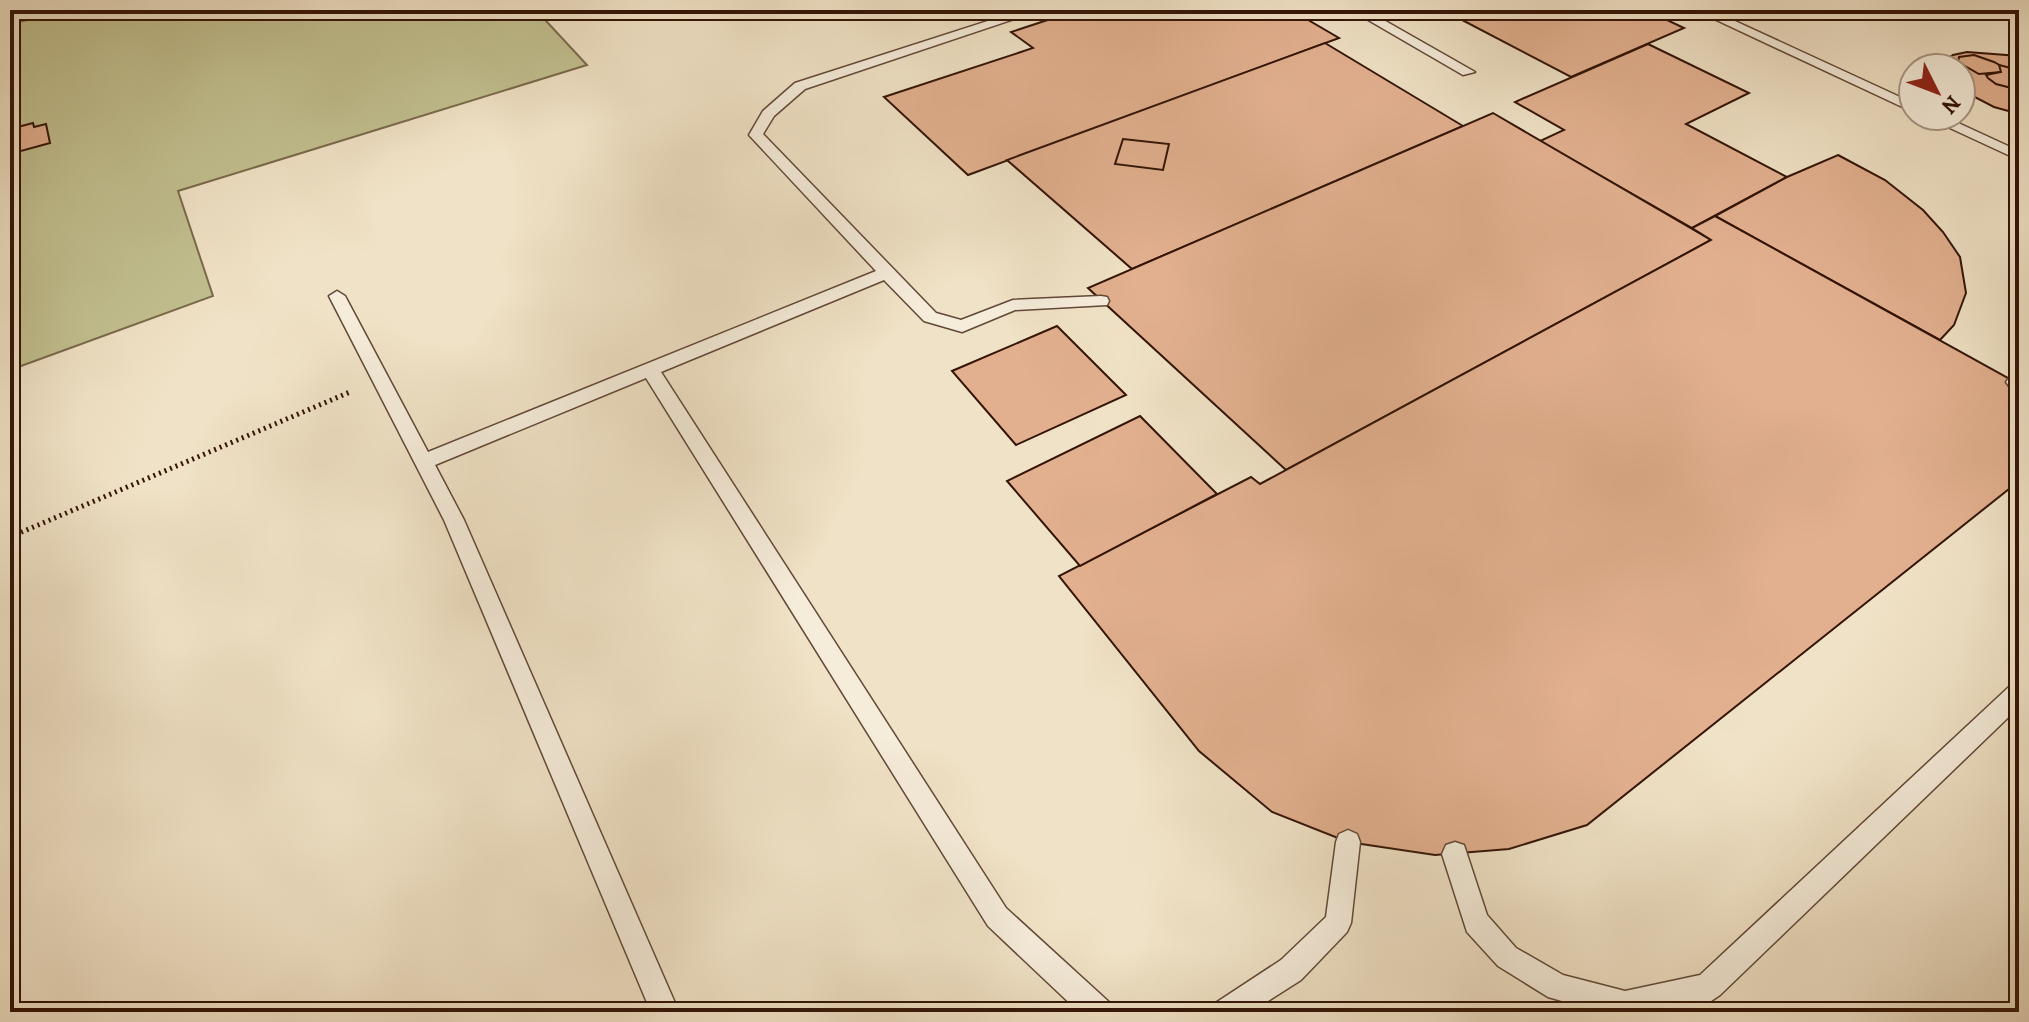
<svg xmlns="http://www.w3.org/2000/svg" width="2029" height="1022" font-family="Alegreya,serif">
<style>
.green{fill:#c2c090;stroke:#7a6a4c;stroke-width:2}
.building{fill:#e2b08f;stroke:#331407;stroke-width:2}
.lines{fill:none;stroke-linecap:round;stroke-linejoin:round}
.service-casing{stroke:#624837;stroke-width:3}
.path{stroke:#331407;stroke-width:5;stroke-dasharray:2 4;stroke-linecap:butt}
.service{fill:#f5ecda;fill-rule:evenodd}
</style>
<rect width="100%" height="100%" fill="#f0e2c6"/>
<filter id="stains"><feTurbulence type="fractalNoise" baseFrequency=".0025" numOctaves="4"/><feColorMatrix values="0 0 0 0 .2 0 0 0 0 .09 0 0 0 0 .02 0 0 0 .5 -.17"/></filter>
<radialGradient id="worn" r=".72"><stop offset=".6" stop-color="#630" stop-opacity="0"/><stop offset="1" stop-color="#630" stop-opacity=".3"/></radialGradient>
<path class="green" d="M70 10H536L587 65 178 191 213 296 10 370V24Z"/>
<g class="building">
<path d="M1078 10H1291L1339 38 968 175 884 97 1033 48 1011 32Z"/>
<path d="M1443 10H1646L1684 28 1571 77Z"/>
<path d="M1325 43 1463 126 1132 269 1007 160Z"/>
<path d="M1648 44 1749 93 1686 124 1787 177 1692 228 1540 141 1564 130 1515 102Z"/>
<path d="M1967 52 2019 56V114L1994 107 1961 90V68H1943V62L1953 55Z"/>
<path d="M1974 55 1994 62 2001 66V72L1979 74 1958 62 1959 57Z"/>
<path d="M1999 65 2019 70V90L1996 84 1988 78 1986 75 2001 72Z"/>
<path d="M1493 113 1711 240 1286 470 1088 288Z"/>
<path d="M33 123 34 127 46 124 50 143 10 154V129Z"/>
<path d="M1123 139 1169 144 1163 170 1115 164Z"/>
<path d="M1838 155 1885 180 1923 210 1943 232 1960 257 1966 293 1954 325 1940 340 1715 216 1787 177Z"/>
<path d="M1715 216 2019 384V481L1587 825 1509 849 1435 855 1348 842 1272 812 1199 751 1059 576 1251 477 1260 484 1711 240 1692 228Z"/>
<path d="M1057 326 1126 395 1016 445 952 371Z"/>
<path d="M1140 416 1217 494 1080 566 1007 481Z"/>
</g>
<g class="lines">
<g class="service-casing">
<g id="service">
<path d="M1022 10H1041L805 89 774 116 763 134 936 313 961 320 1013 300 1101 296 1107 297 1109 301 1107 305 1015 310 962 332 924 321 884 280 661 372 1006 908 1109 1002 1113 1012H1079L988 926 646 378 435 465 464 520 679 1012H651L444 520 329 296 337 291 345 296 428 452 876 271 749 135 763 111 795 83Z"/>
<path d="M1351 10H1366L1475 72 1463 75Z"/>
<path d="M1695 10H1711L1913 103V112Z"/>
<path d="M1924 116H1943L2019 151V160Z"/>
<path d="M2019 376V388L2009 386 2006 382 2009 378Z"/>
<path d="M2019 682V707L1720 995 1695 1012H1600L1548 997 1498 966 1467 932 1442 854 1446 845 1455 842 1464 845 1487 915 1516 948 1563 975 1625 991 1700 975 2011 685Z"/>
<path d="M1348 830 1357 834 1360 842 1351 923 1347 932 1301 980 1251 1012H1213L1217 1002 1281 960 1326 917 1336 842 1339 834Z"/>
</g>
</g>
<path class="path" d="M10 537 350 392"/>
<use href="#service" class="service"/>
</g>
<rect width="2029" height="1022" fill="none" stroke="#f0e2c6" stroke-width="40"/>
<rect x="12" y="12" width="2005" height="998" fill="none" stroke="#331407" stroke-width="4"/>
<rect x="20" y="20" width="1989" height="982" fill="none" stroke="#331407" stroke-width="2"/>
<g transform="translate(1937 92) rotate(132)"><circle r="38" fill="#f5ecda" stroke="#a79686" stroke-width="2"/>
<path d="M0-6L14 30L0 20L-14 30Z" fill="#8f2418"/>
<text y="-12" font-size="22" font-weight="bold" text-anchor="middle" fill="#331407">N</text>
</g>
<rect width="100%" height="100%" filter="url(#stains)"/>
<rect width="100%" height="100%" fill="url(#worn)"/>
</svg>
